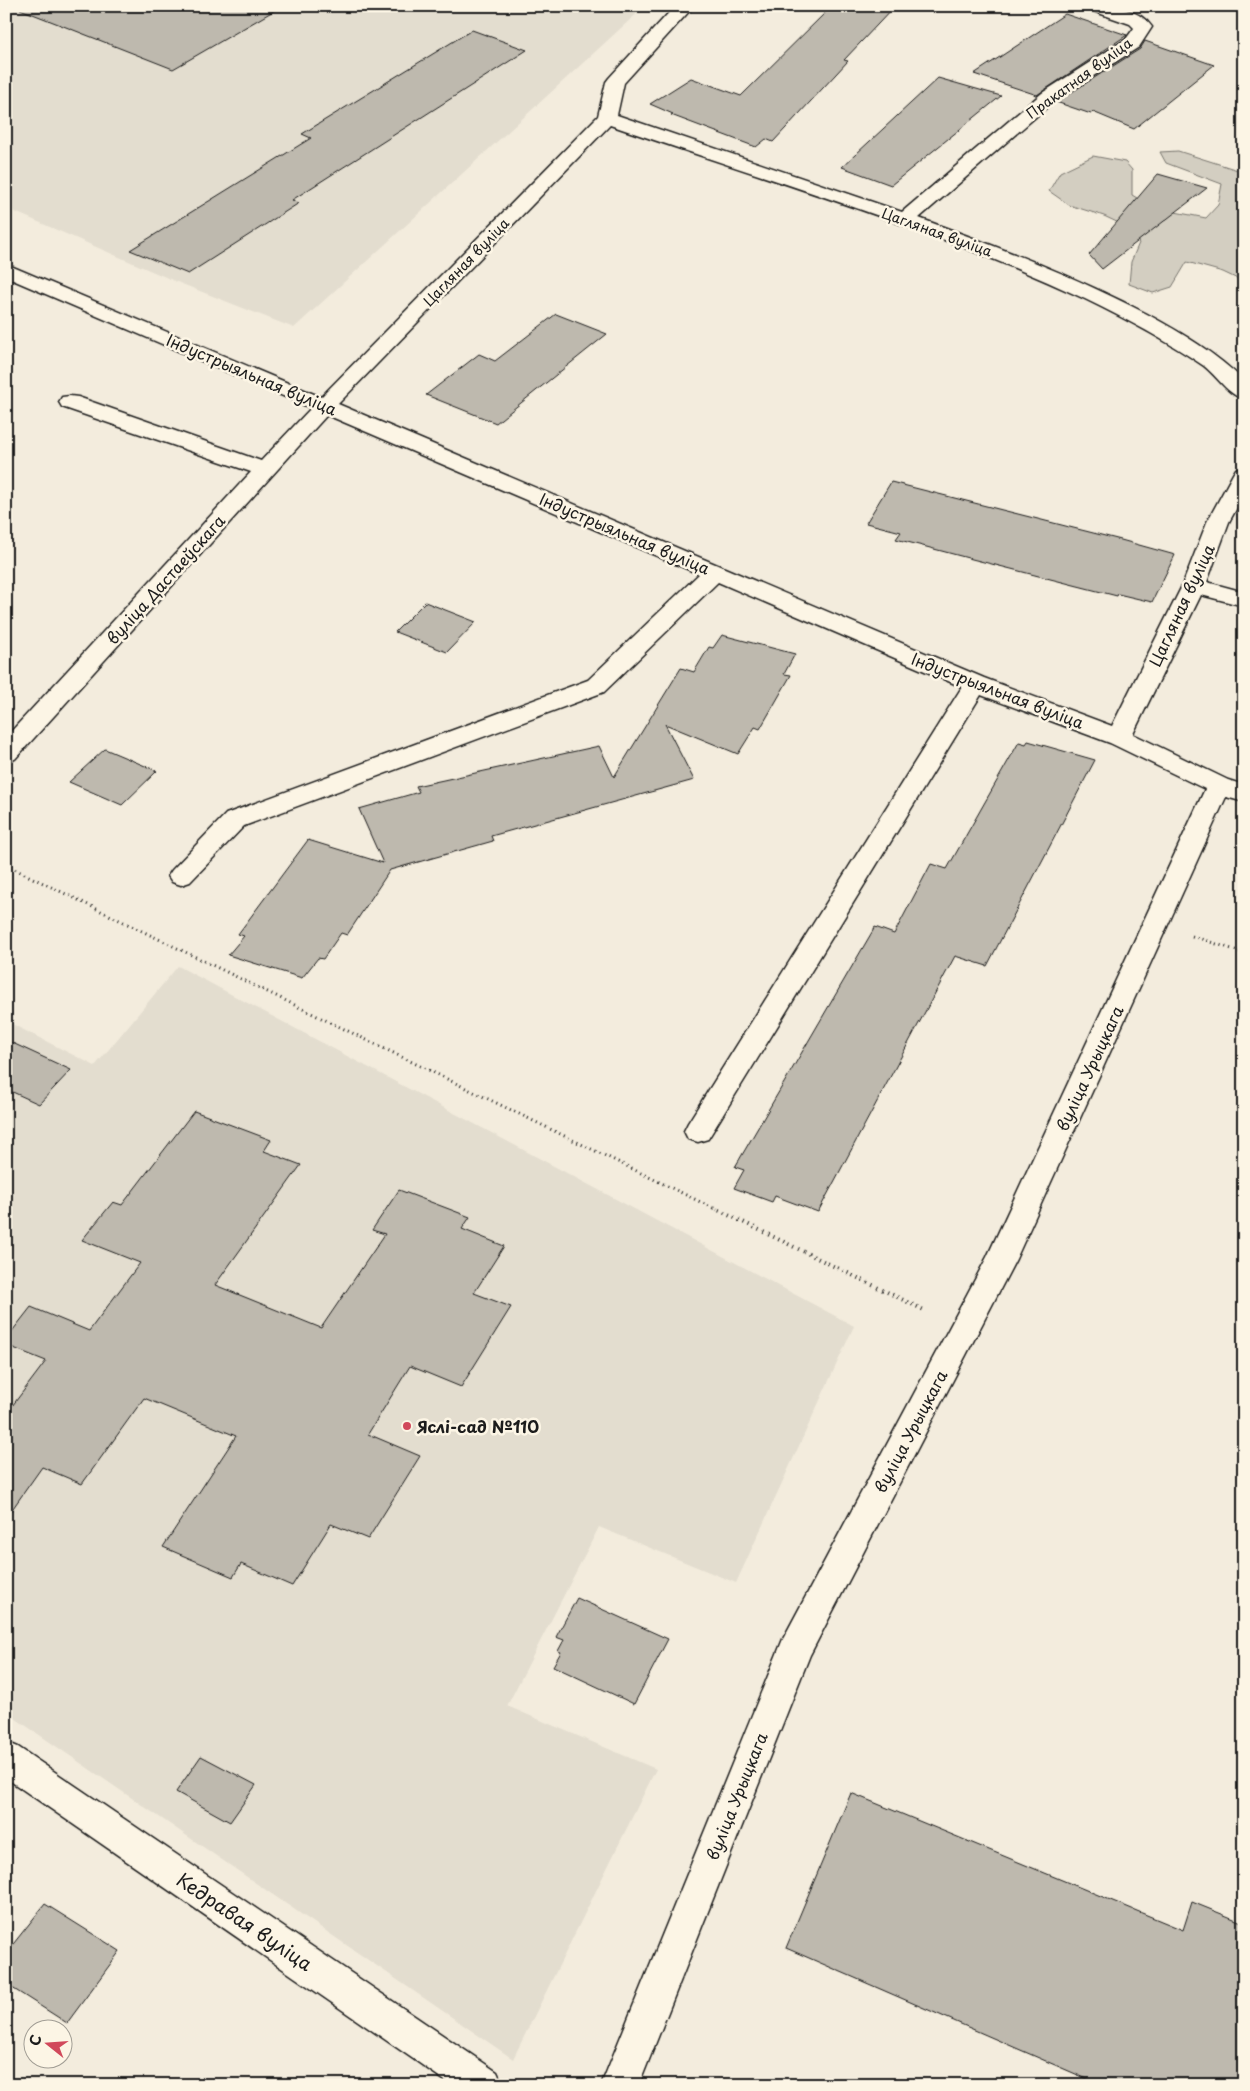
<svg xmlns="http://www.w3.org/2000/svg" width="1250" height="2091" font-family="'Playpen Sans',sans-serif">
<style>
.built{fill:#e3ddcf}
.green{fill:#d3cec1;stroke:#78756e}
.building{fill:#beb9ae;stroke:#1c1c1c}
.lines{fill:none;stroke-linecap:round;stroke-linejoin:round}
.minor-casing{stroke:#1c1c1c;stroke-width:3}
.path-far1{stroke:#1c1c1c;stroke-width:3;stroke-dasharray:1 4;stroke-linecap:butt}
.path{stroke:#1c1c1c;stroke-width:4;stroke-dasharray:1 4.5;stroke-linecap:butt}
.minor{fill:#fcf5e5;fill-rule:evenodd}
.poi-dot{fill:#d1495b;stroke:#fcf5e5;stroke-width:2}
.labels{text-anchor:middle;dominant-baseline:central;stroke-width:5;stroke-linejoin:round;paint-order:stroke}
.far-street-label{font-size:14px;fill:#1c1c1c;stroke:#fcf5e5}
.street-label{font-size:16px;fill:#1c1c1c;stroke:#fcf5e5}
.poi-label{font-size:16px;font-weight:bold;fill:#1c1c1c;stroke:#fcf5e5;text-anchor:start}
.near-street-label{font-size:19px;fill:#1c1c1c;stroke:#fcf5e5}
</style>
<rect width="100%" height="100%" fill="#f3ecdd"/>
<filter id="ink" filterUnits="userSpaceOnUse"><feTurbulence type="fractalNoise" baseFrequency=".02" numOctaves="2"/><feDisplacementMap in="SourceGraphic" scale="10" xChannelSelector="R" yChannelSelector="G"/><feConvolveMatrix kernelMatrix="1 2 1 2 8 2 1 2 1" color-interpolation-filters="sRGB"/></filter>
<g filter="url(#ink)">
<g class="built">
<path d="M6 6H645L294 328 177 282 6 208Z"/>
<path d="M178 966 854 1326 736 1583 599 1527 507 1706 656 1769 513 2059 6 1712V1021L95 1066Z"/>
</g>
<path class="green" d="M1178 151 1244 172V282L1223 272 1187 262 1172 287 1153 293 1129 284 1131 262 1139 243 1121 224 1104 216 1069 205 1049 191 1060 172 1093 156 1125 162 1132 170V195L1154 208 1206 218 1218 205 1222 184 1166 163 1160 152Z"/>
<g class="building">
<path d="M20 6H282L173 69 20 9Z"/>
<path d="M832 6H895L844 60 848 61 773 142 766 139 756 147 671 115 673 114 650 104 691 78 741 96Z"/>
<path d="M1065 14 1127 35 1037 95 974 74Z"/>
<path d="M472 30 527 50 292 200 299 203 188 274 130 250 311 138 302 134Z"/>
<path d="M1145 41 1214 65 1134 129 1093 112 1091 114 1056 102 1140 49Z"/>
<path d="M938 78 1001 96 891 185 842 167Z"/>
<path d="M1158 174 1207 188 1102 269 1089 255Z"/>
<path d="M556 314 607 334 496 423 426 395 479 354 495 361Z"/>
<path d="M891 482 1121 540 1175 555 1152 602 1118 594 1117 596 972 559 896 539 901 532 866 523Z"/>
<path d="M425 602 476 622 447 652 395 632Z"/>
<path d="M722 635 795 654 784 674 791 675 760 729 755 727 738 754 665 724 694 780 491 836 493 841 390 870 347 935 341 933 323 959 318 958 302 978 228 955 244 936 238 934 308 840 383 863 359 809 419 792 416 786 599 746 614 777 681 668 694 672 709 647 713 648Z"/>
<path d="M1028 741 1095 760 987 966 955 956 818 1212 775 1196 772 1202 734 1188 744 1170 735 1167 875 927 894 934 931 864 947 869 1019 742 1026 744Z"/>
<path d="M105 749 157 771 122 805 69 782Z"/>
<path d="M6 1040 71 1070 39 1104 6 1089Z"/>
<path d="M194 1111 271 1140 264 1151 301 1165 215 1285 321 1328 385 1234 372 1230 399 1190 470 1217 462 1229 504 1246 474 1293 511 1307 461 1387 410 1366 368 1434 420 1456 368 1539 331 1524 292 1586 241 1564 233 1577 163 1547 236 1436 144 1398 82 1484 42 1467 6 1518V1414L46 1361 6 1345V1339L31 1307 89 1331 140 1263 82 1240 113 1202 122 1205Z"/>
<path d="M577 1598 668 1639 634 1704 553 1666 561 1652 558 1651 564 1640 556 1637Z"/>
<path d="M201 1756 256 1785 230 1822 176 1792Z"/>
<path d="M851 1793 1183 1930 1192 1902 1244 1923V2085H1101L786 1948Z"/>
<path d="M45 1904 120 1951 67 2023 6 1984V1953Z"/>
</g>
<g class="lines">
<g class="minor-casing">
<g id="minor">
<path d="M675 6H694L624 83 617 115 902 212 1042 93 1126 39 1134 28 1130 24 1090 10 1087 6C1110 6 1138 7 1152 27L1139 47 1054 101 919 218C996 246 1074 276 1147 314 1182 333 1216 353 1244 381V399C1228 395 1217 376 1204 366 1166 340 1126 319 1085 299 933 228 769 180 610 125L338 404 984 678 1112 726 1182 586 1207 522 1233 474 1236 469 1244 467V495L1229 522 1207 582 1244 592V606L1201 595 1133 734 1228 780 1244 785V802L1226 797 1016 1259 810 1655 639 2085H601L783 1639 987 1257 1205 789 1110 743 981 695 708 1139 698 1142 688 1139 684 1131 688 1123 962 687 718 582 604 692 244 826 190 882 181 885 172 882 168 876 172 870 226 814 588 680 699 574 327 415 15 759 6 761V737L251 472 62 407 59 402 62 397 70 396 78 397 261 461 311 408 6 277V264L321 397 598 116 606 82 609 78Z"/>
<path d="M6 1742 18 1747 497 2072 503 2085H451L6 1778Z"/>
</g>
</g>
<g class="path-far1">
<path d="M6 865 717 1210"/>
<path d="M1192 936 1244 953"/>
</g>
<path class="path" d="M714 1208 926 1311"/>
<use href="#minor" class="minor"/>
</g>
</g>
<circle class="poi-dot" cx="407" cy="1426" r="5"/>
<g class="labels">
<g class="far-street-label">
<text transform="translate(1079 78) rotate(-36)">Пракатная вуліца</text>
<text transform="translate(937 232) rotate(20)">Цагляная вуліца</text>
<text transform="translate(466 262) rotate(-46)">Цагляная вуліца</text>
</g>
<g class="street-label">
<text transform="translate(252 374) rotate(23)">Індустрыяльная вуліца</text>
<text transform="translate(625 533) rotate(23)">Індустрыяльная вуліца</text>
<text transform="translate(165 579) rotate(-48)">вуліца Дастаеўскага</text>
<text transform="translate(1181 605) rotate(-65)">Цагляная вуліца</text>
<text transform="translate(998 690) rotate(21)">Індустрыяльная вуліца</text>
<text transform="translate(1089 1068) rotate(-65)">вуліца Урыцкага</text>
<text transform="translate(910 1431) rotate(-62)">вуліца Урыцкага</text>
<text transform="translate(736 1796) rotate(-68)">вуліца Урыцкага</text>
</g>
<g class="poi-label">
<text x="417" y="1426">Яслі-сад №110</text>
</g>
<g class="near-street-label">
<text transform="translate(245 1921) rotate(34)">Кедравая вуліца</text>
</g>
</g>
<rect width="1250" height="2091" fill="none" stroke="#fcf5e5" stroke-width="25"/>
<rect x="12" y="12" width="1225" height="2066" fill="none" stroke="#1c1c1c" stroke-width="2" filter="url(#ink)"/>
<g transform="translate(48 2044) rotate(287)"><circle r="24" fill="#fcf5e5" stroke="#a29e95"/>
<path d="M0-4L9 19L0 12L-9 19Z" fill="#d1495b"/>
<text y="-8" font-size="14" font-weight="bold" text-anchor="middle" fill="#1c1c1c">С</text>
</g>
</svg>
